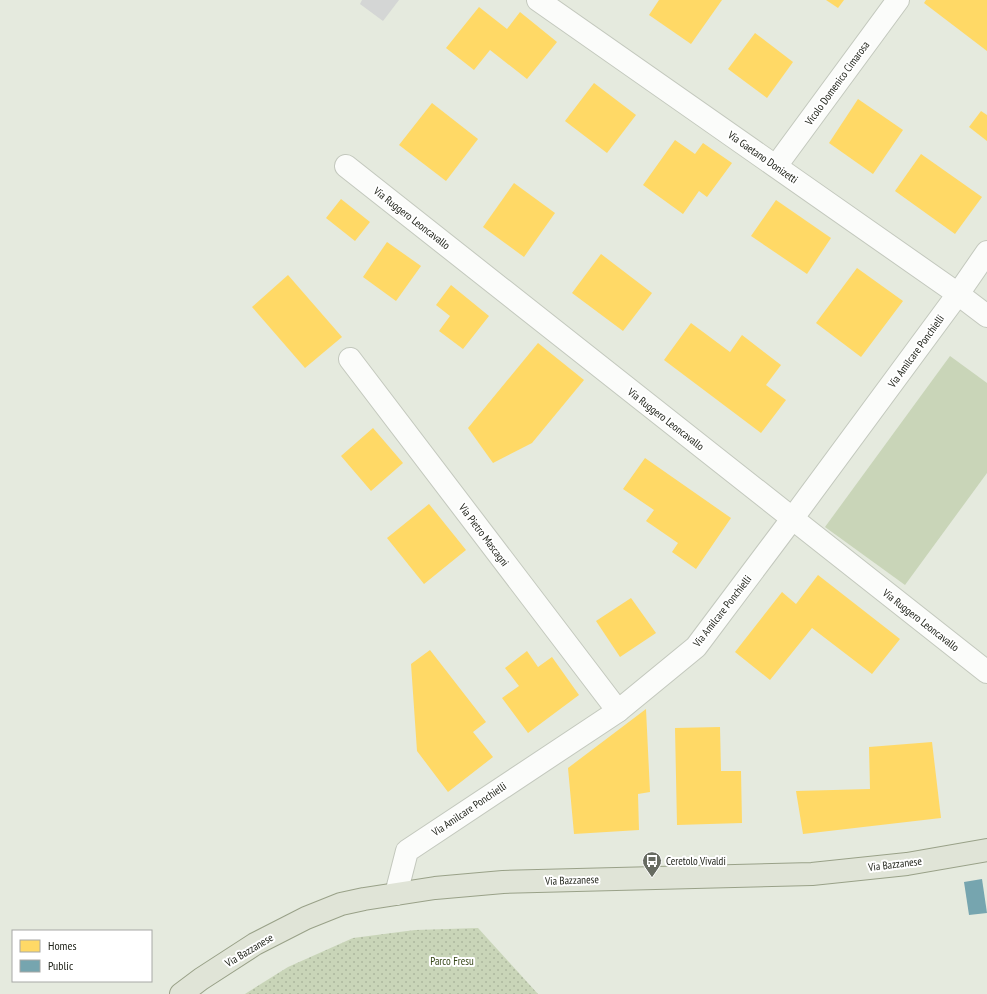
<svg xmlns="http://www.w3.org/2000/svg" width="987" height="994" font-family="'PT Sans Narrow',sans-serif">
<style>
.park{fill:url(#park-dots)}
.garden{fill:#c9d5b8}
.homes{fill:#ffd966}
.public{fill:#76a5af}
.building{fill:#d4d6d5}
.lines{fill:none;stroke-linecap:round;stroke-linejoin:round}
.minor-casing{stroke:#c3c8bd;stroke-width:24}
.major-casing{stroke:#99a188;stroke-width:24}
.minor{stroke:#fbfcfa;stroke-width:22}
.major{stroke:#e0e4d7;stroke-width:22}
.labels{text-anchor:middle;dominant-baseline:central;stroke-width:4;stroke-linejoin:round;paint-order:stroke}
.street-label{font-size:11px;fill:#23261d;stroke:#fff}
.poi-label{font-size:11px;fill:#23261d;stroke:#fff;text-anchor:start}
.park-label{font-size:11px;fill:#344415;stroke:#fff}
</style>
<defs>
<pattern id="park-dots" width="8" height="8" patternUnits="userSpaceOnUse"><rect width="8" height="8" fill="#c9d5b8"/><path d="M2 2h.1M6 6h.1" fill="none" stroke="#acb79e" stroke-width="1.8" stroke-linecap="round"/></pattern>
</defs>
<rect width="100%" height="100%" fill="#e5eade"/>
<path class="park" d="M478 928 538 994H245L288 967 353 938 415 930Z"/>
<path class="garden" d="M950 356 987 383V473L905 585 825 527Z"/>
<g class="homes">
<path d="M659 0H722L691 44 649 15Z"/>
<path d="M826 0H844L838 8Z"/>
<path d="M926 0H987V51L924 3Z"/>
<path d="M479 7 507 29 520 12 557 42 527 79 490 50 474 70 446 48Z"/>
<path d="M755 33 793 62 767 98 728 69Z"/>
<path d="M594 83 636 115 607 153 565 121Z"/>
<path d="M858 99 903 130 873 174 829 143Z"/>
<path d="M432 103 478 139 446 181 399 145Z"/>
<path d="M981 111 987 115V141L969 127Z"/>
<path d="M675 140 695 154 703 143 732 163 707 197 699 191 683 214 643 185Z"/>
<path d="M921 154 982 197 955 234 895 191Z"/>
<path d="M514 183 555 213 524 257 483 227Z"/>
<path d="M341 199 370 222 355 241 326 218Z"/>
<path d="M776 200 831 238 807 274 751 236Z"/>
<path d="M387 242 421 266 396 301 363 277Z"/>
<path d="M601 254 652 293 623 331 572 293Z"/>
<path d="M857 268 903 301 861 357 816 323Z"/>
<path d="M288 275 342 337 305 368 252 307Z"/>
<path d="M451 285 489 316 463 349 439 331 450 316 436 305Z"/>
<path d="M691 323 730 352 742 335 781 365 766 385 786 400 761 433 664 360Z"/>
<path d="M538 343 584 380 532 443 493 463 468 428Z"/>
<path d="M373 428 403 463 371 491 341 456Z"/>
<path d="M645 458 731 518 696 569 672 552 678 543 646 521 654 510 623 489Z"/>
<path d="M429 504 466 550 424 584 387 538Z"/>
<path d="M818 575 900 639 872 674 812 628 770 680 735 652 782 592 796 604Z"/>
<path d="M631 598 656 633 620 657 596 621Z"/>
<path d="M430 650 486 722 473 732 493 757 448 792 417 751 411 664Z"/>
<path d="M527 651 538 667 552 657 579 695 528 733 502 698 519 686 505 668Z"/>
<path d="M646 709 650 792 638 794 639 830 574 834 568 768Z"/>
<path d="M720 727 721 771H741L742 823 677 825 675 728Z"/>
<path d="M932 742 941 818 803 834 796 791 870 789 869 747Z"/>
</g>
<path class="public" d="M982 879 987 913 969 915 964 882Z"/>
<path class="building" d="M362 0H399L383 21 360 4Z"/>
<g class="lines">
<g class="minor-casing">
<g id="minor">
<path d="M538 0 958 294 987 316"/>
<path d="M346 166 987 672"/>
<path d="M776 166 898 0"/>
<path d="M350 359 618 711"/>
<path d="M396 894 407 851 618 711 696 647 792 519 958 294 987 252"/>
</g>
</g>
<g class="major-casing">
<path id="major" d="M181 994 201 979 255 944 306 918 341 904 364 899 435 888 503 882 812 874 907 864 987 850"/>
</g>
<use href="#minor" class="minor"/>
<use href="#major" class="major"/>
</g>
<defs>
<g id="bus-pin" transform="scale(1)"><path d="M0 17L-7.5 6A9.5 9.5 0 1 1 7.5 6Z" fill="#676b61" stroke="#fff"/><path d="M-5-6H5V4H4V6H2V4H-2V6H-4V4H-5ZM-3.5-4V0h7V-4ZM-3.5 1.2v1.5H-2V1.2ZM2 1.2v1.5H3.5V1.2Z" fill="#fff"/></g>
</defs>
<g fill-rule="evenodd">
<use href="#bus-pin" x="652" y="861"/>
</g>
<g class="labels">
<g class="street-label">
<text transform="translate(837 83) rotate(-54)">Vicolo Domenico Cimarosa</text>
<text transform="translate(763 157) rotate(35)">Via Gaetano Donizetti</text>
<text transform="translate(412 218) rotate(38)">Via Ruggero Leoncavallo</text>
<text transform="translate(916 351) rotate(-54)">Via Amilcare Ponchielli</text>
<text transform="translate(666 419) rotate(38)">Via Ruggero Leoncavallo</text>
<text transform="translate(484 535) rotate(53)">Via Pietro Mascagni</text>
<text transform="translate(722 611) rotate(-52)">Via Amilcare Ponchielli</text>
<text transform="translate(921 620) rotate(38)">Via Ruggero Leoncavallo</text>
<text transform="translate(469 809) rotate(-34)">Via Amilcare Ponchielli</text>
<text transform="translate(895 864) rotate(-7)">Via Bazzanese</text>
<text transform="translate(572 880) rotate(-2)">Via Bazzanese</text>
<text transform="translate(249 950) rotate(-31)">Via Bazzanese</text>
</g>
<g class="poi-label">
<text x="666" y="861">Ceretolo Vivaldi</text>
</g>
<g class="park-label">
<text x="452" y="961">Parco Fresu</text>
</g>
</g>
<rect x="12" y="930" width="140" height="52" fill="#ffffff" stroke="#a7a8a5"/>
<rect x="20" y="940" width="20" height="12" fill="#ffd966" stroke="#a7a8a5"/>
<text x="48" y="950" font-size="12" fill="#23261d">Homes</text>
<rect x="20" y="960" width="20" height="12" fill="#76a5af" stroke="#a7a8a5"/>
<text x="48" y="970" font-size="12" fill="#23261d">Public</text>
</svg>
